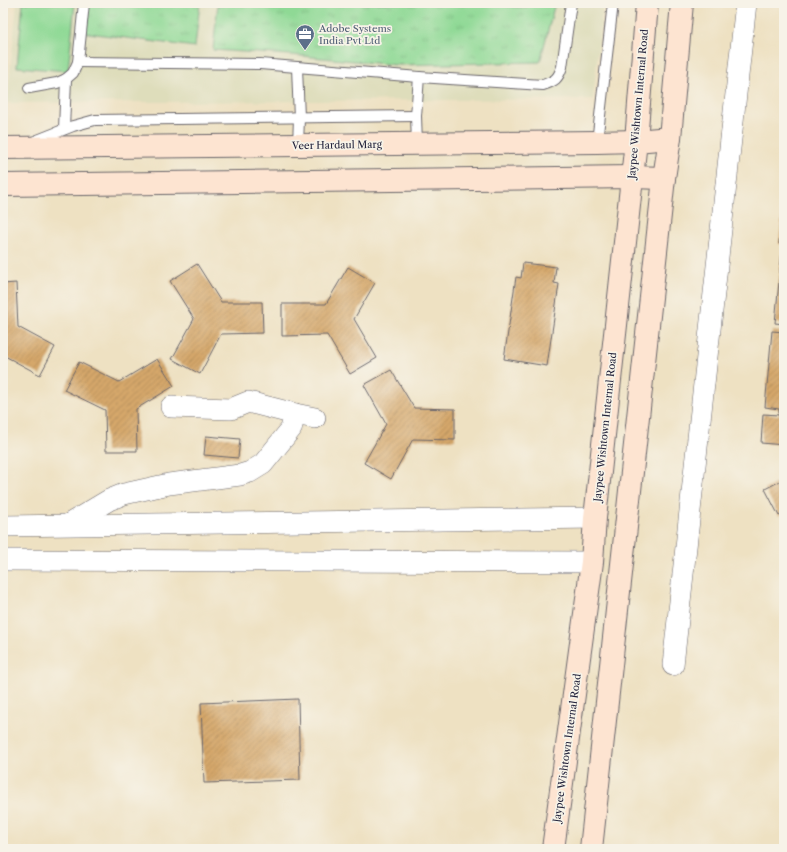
<svg xmlns="http://www.w3.org/2000/svg" width="787" height="852" font-family="'Libre Caslon Text',serif">
<style>
.built{fill:#deddbb}
.grass{fill:url(#grass-tufts);stroke:#587e68}
.pitch{fill:#8fd995;stroke:#587e68}
.building{fill:url(#building-hatch)}
.lines{fill:none;stroke-linecap:round;stroke-linejoin:round}
.lane-casing{stroke:#69656a;stroke-width:12}
.street-casing{stroke:#69656a;stroke-width:22}
.secondary-casing{stroke:#69656a;stroke-width:24}
.lane{stroke:#fff;stroke-width:10}
.street{stroke:#fff;stroke-width:21}
.secondary{stroke:#fde4d1;stroke-width:22}
.labels{text-anchor:middle;dominant-baseline:central;stroke-width:3.5;stroke-linejoin:round;paint-order:stroke}
.service-label{font-size:10px;fill:#4e5e75;stroke:#f7f3e8;text-anchor:start}
.street-label{font-size:10px;fill:#22223b;stroke:#f7f3e8}
</style>
<defs>
<pattern id="grass-tufts" width="24" height="20" patternUnits="userSpaceOnUse"><rect width="24" height="20" fill="#8fd995"/><path d="M3 7l-1-3M5 7V3M7 7l1-3M15 17l-1-3M17 17v-4M19 17l1-3" fill="none" stroke="#7bba81"/></pattern>
<pattern id="building-hatch" width="6" height="6" patternUnits="userSpaceOnUse"><rect width="6" height="6" fill="#d5a76a"/><path d="M-1 1l2-2M0 6l6-6M5 7l2-2" fill="none" stroke="#ac8858"/></pattern>
</defs>
<rect width="100%" height="100%" fill="#f7f3e8"/>
<filter id="ink" filterUnits="userSpaceOnUse"><feTurbulence type="fractalNoise" baseFrequency=".025" numOctaves="2"/><feDisplacementMap in="SourceGraphic" scale="8" xChannelSelector="R" yChannelSelector="G"/><feConvolveMatrix kernelMatrix="1 2 1 2 8 2 1 2 1" color-interpolation-filters="sRGB"/></filter>
<filter id="wash" filterUnits="userSpaceOnUse"><feTurbulence type="fractalNoise" baseFrequency=".012" numOctaves="4" result="noise"/><feDisplacementMap in="SourceGraphic" scale="16" xChannelSelector="R" yChannelSelector="G"/><feGaussianBlur stdDeviation="0.9" result="paint"/><feColorMatrix in="noise" values="0 0 0 0 0 0 0 0 0 0 0 0 0 0 0 0 0 1.4 0 .05"/><feComposite in="paint" operator="in"/></filter>
<g filter="url(#wash)">
<rect width="100%" height="100%" fill="#eee1c2"/>
<path class="built" d="M17 3H603L593 99 7 103Z"/>
<g class="grass">
<path d="M86 3H200L195 47 81 32Z"/>
<path d="M218 3H479L526 8 528 3H555L540 62 396 65 291 55 213 50Z"/>
</g>
<path class="pitch" d="M23 3H75L68 71 17 67Z"/>
<g id="blocks">
<g class="building">
<path d="M782 213H784V244H779Z"/>
<path d="M782 250 784 251V324L775 323Z"/>
<path d="M523 263 556 267 554 283 559 284 547 366 504 359 516 277 521 278Z"/>
<path d="M197 264 221 302H262L263 333 221 334 200 374 172 359 194 319 170 281Z"/>
<path d="M348 267 375 283 354 319 377 358 350 374 327 335 282 336V304H326Z"/>
<path d="M16 283 18 327 55 347 40 375 3 355V284Z"/>
<path d="M772 331 784 332V445L761 443 763 414 779 415V409L765 407Z"/>
<path d="M157 359 174 386 136 409 137 451H106L105 410 64 390 79 362 119 382Z"/>
<path d="M391 370 414 408 455 409V440L413 439 391 479 364 463 386 424 364 385Z"/>
<path d="M206 436 240 439 238 458 204 455Z"/>
<path d="M784 479V513L779 516 765 489Z"/>
<path d="M298 699 300 780 204 783 201 703Z"/>
</g>
</g>
</g>
<g filter="url(#ink)">
<use href="#blocks" fill-opacity="0" stroke="#69656a" stroke-width="1"/>
<g class="lines">
<g class="lane-casing">
<g id="lane">
<path d="M78 62 260 64 419 77 543 85C555 81 558 79 562 67L571 3"/>
<path d="M297 67 299 118 298 145"/>
<path d="M29 88 57 83 66 79 73 73 78 62 84 3"/>
<path d="M64 129 66 79"/>
<path d="M35 141 73 126 95 120 416 116"/>
<path d="M597 142 613 3"/>
<path d="M417 144 416 116 419 77"/>
</g>
</g>
<g class="street-casing">
<g id="street">
<path d="M295 414 315 418"/>
<path d="M69 524 109 500 124 494 169 484 240 475 250 472 263 464 291 429 295 414 248 402 231 409 171 407"/>
<path d="M3 526 595 518"/>
<path d="M3 560 592 562"/>
<path d="M673 665 746 3"/>
</g>
</g>
<g class="secondary-casing">
<g id="secondary">
<path d="M3 148 597 142 636 141 670 138"/>
<path d="M3 185 631 177 664 178"/>
<path d="M553 849 592 562 595 518 636 141 647 3"/>
<path d="M591 849 664 178 670 138 682 3"/>
</g>
</g>
<use href="#lane" class="lane"/>
<use href="#street" class="street"/>
<use href="#secondary" class="secondary"/>
</g>
</g>
<defs>
<g id="office-pin" transform="scale(1)"><path d="M0 17L-7.5 6A9.5 9.5 0 1 1 7.5 6Z" fill="#5c6f8a" stroke="#f7f3e8"/><path d="M-6-3h4V-5.5h4V-3h4V5H-6ZM-1-4.5V-3h2v-1.5ZM-6 0V1H6V0Z" fill="#fff"/></g>
</defs>
<g fill-rule="evenodd">
<use href="#office-pin" x="305" y="34"/>
</g>
<g class="labels">
<g class="service-label">
<text x="319" y="28">Adobe Systems<tspan x="319" dy="12">India Pvt Ltd</tspan></text>
</g>
<g class="street-label">
<text transform="translate(638 104) rotate(-85)">Jaypee Wishtown Internal Road</text>
<text transform="translate(337 145) rotate(-1)">Veer Hardaul Marg</text>
<text transform="translate(605 427) rotate(-84)">Jaypee Wishtown Internal Road</text>
<text transform="translate(567 748) rotate(-82)">Jaypee Wishtown Internal Road</text>
</g>
</g>
<rect width="787" height="852" fill="none" stroke="#f7f3e8" stroke-width="16"/>
</svg>
